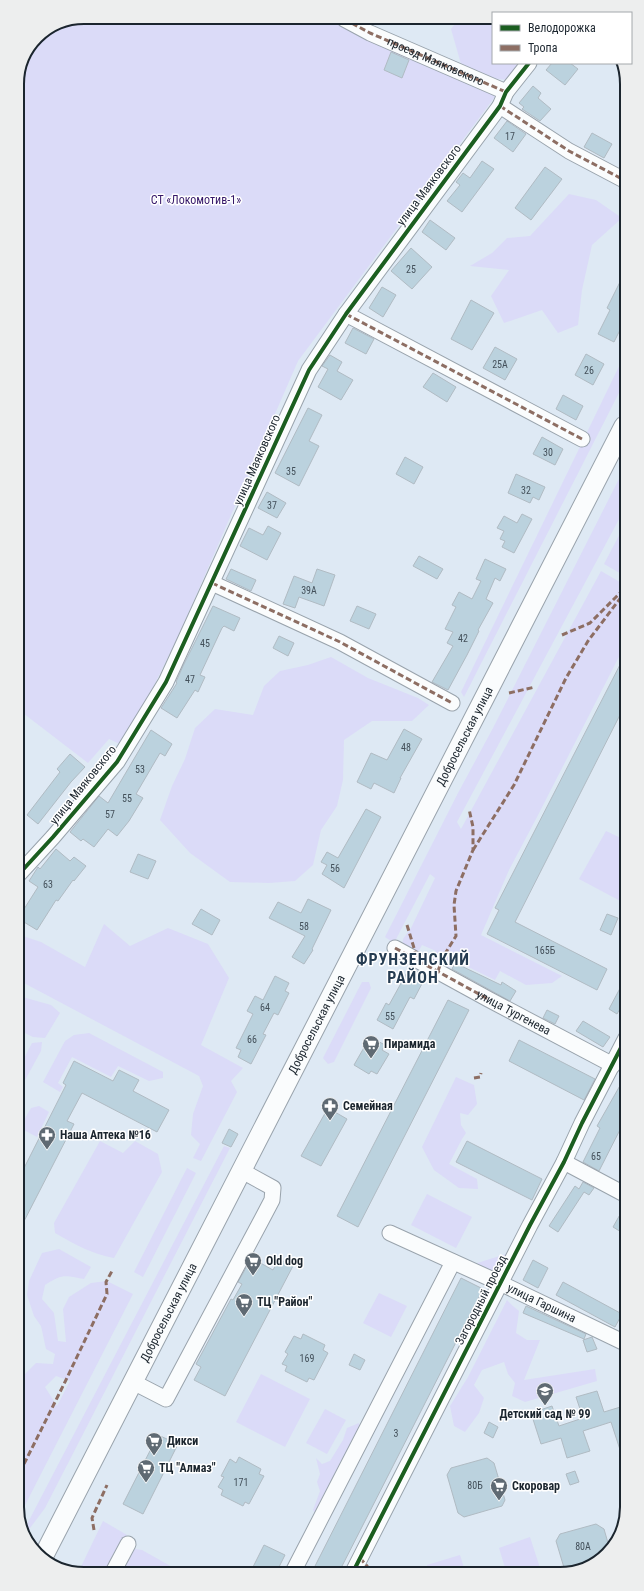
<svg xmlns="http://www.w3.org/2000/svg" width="644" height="1591" font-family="'Roboto Condensed',sans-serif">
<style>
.green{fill:#dbdbf8;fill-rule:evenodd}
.building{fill:#bbd2de;stroke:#b0bbc3}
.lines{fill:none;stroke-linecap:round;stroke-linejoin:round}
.minor-casing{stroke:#99a3ac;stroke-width:17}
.major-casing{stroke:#99a3ac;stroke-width:21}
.minor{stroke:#fafcfd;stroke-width:15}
.major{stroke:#fafcfd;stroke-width:19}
.quiet{stroke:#8d6e63;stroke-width:3;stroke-dasharray:6 3;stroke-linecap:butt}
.cycleway-casing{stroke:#fff;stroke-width:6}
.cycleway{stroke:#1b5e20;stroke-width:4}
.labels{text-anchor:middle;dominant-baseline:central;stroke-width:3;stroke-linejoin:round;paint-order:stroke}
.number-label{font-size:10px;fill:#43505a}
.street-label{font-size:12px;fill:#1b252e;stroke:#fff}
.park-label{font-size:12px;fill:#351769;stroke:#fff}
.poi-label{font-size:12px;font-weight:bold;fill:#1b252e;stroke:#fff;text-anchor:start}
.district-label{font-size:16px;font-weight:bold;letter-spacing:1px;fill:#263c51;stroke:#fff}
.rim{fill:none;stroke:#1b252e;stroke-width:2}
</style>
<rect width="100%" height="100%" fill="#dee9f4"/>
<g class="green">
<path d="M458 18H493V63H521L507 80 490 78 461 64 451 29 459 19Z"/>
<path d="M322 19 326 22 338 24 497 94 298 361 178 637 124 746 109 739 88 763 19 710 17 79 37 36 58 22Z"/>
<path d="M569 194 596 200 622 218 592 245 582 290 578 325 558 333 542 310 504 323 491 296 509 270 470 266 492 253 507 238 530 236Z"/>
<path d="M624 356V383L464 697 461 692Z"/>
<path d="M625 467V508L457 822 461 829 601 571 625 585V645L537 817 509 870 481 935 562 976 552 983 526 985 500 971 495 980 454 960 446 971 431 963 436 951 422 945 416 956 402 947 403 939 411 928 435 878 430 874 394 943 385 937 458 793 493 728Z"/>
<path d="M625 524V576L604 564Z"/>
<path d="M331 657 368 678 418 698 429 705 412 721H372L344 740 343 780 337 806 321 830 313 865 295 881 269 883 230 882 190 853 160 820 172 786 185 759 195 728 215 709 253 715 264 686 280 671 308 665Z"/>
<path d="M606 831 625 840 626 904 579 879Z"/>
<path d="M104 924 130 946 168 928 208 944 229 978 201 1045 243 1068 231 1081 237 1092 201 1161 193 1158 200 1144 191 1135 193 1114 203 1086 199 1076 22 982 19 977V937L20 935 41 942 85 967Z"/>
<path d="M362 982H369L371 988 334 1062 328 1064 323 1058Z"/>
<path d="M19 996 51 1005 60 1013 45 1038 33 1037 19 1030Z"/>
<path d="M89 1033 163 1072V1078L149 1081 118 1066 111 1077 72 1057 58 1083 63 1087 60 1092 43 1082 65 1041 74 1035Z"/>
<path d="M42 1042 41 1051 19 1091V1068L32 1043Z"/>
<path d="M456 1077 474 1085 477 1104 468 1115 460 1113 461 1125 466 1133 462 1139 449 1164 477 1179 478 1189 459 1188 434 1170 422 1147Z"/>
<path d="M39 1106 49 1112 37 1137 20 1128V1127L31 1108Z"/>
<path d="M100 1141 123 1153 135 1141 158 1154 162 1172 114 1258C92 1254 74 1244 55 1233L54 1223Z"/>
<path d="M224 1146 230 1148 45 1508 30 1528 25 1536 23 1532Z"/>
<path d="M187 1168 196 1173 143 1277 134 1272Z"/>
<path d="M427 1194 472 1217 456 1248 411 1225Z"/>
<path d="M59 1249 91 1267 84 1279C64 1275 62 1274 45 1285L42 1299 54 1313 58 1341 66 1342 63 1309 69 1297 91 1283 107 1281 133 1294 20 1515V1381L26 1373 36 1363 53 1364 55 1354 46 1349 41 1326 34 1316 27 1295 29 1281 42 1253ZM56 1376 70 1381 57 1406 45 1387Z"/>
<path d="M509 1253 499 1273 494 1276 471 1265Z"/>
<path d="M379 1293 407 1306 391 1337 363 1323Z"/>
<path d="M507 1300 513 1306 519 1311 516 1333 527 1340H540L524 1380 595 1369 597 1381 525 1402 512 1396 515 1383 508 1374 504 1362 482 1370 474 1385 484 1398 479 1413 465 1432 454 1426 450 1406 468 1377Z"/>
<path d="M261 1374 310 1399 285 1447 236 1422Z"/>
<path d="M325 1409 346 1420 327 1454 306 1443Z"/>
<path d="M359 1423 361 1434 317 1515 313 1510 320 1491 317 1482 320 1474 316 1458 322 1464 330 1461 343 1440 347 1428Z"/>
<path d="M103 1521 127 1535 108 1574 78 1573Z"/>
<path d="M530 1537 541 1571H506L499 1548Z"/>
<path d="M135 1549 142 1550 183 1573 119 1574 130 1553Z"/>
<path d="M460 1555 464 1568 454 1571 429 1572 427 1565Z"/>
</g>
<g class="building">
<path d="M391 52 409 60 402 78 384 70Z"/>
<path d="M552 63H570L578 69 565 85 546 70Z"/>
<path d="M533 86 541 93 538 98 551 109 540 121 522 109 524 107 519 103Z"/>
<path d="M507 121 526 134 513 152 494 138Z"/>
<path d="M592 133 612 144 604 158 584 147Z"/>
<path d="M482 161 494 169 462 212 447 201 460 185 456 182 463 173 470 178Z"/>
<path d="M545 167 562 179 531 220 515 208Z"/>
<path d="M430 220 455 238 446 250 422 232Z"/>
<path d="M411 248 432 267 412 289 391 271Z"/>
<path d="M624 274V322L614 342 598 334 610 310 607 308Z"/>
<path d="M382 287 396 295 383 317 369 308Z"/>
<path d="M471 300 494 313 472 350 451 339Z"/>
<path d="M353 328 374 339 366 354 345 343Z"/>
<path d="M495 347 517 359 505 380 483 368Z"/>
<path d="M586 354 604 364 593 385 575 375Z"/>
<path d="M330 355 342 362 337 371 353 380 341 400 318 387 328 369 322 366Z"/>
<path d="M433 373 456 387 447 402 423 387Z"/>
<path d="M563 395 583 406 576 420 556 409Z"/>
<path d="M308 408 322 415 309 441 319 446 299 486 275 473Z"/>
<path d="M542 437 563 449 555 465 533 454Z"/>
<path d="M405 457 423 467 414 484 396 474Z"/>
<path d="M516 474 545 487 539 500 533 497 530 503 508 493Z"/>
<path d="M267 492 286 503 277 518 258 508Z"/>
<path d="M522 514 532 519 514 553 502 547 505 541 500 539 504 531 497 528 504 516 517 523Z"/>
<path d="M268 526 281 533 267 560 240 546 249 528 263 535Z"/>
<path d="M419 556 443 569 437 579 413 566Z"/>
<path d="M485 559 506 569 500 581 495 578 486 599 493 603 478 630 479 631 467 655 448 690 432 682 453 646 447 643 453 632 445 629 456 607 452 605 459 592 472 599 481 581 476 579Z"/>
<path d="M231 569 256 580 251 591 226 579Z"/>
<path d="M317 569 335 575 324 606 299 597 295 608 283 604 294 576 312 583Z"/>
<path d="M213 606 240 618 234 631 224 626 222 628 200 675 205 677 198 692 195 690 177 718 161 708 177 683 176 682 183 666Z"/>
<path d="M357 606 376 614 369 629 350 621Z"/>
<path d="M279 636 294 643 288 656 273 648Z"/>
<path d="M625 655V705L515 922 607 969 597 990 487 934 499 910 495 908Z"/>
<path d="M404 729 422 739 400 778H401L394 793 374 783 371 789 357 782 371 753 387 760Z"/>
<path d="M151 730 172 744 165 756 160 753 136 794 143 798 129 821 117 836 108 829 94 847 83 839 81 841 70 832 99 796 108 803Z"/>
<path d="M70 754 85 767 71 782 38 824 27 815 60 772 57 769Z"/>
<path d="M366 809 381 817 344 888 322 874 327 865 321 862 327 852 338 858Z"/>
<path d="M56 849 70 861 74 857 86 866 74 881 73 880 58 901 56 900 37 930 19 919V917L38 887 29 881 38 867 40 869Z"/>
<path d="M138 854 156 861 148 879 130 872Z"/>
<path d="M308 899 331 910 312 949 313 950 304 964 292 957 305 936 269 918 278 902 301 913Z"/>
<path d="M201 909 220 920 212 935 192 924Z"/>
<path d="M607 914 618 918 611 935 600 930Z"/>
<path d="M455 963 501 985 502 982 516 991 510 1001 452 969Z"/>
<path d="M410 967 426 976 414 999 410 997 393 1029 377 1020 386 1003 389 1005Z"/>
<path d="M275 976 289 983 285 991 289 993 278 1015 274 1013 263 1034 266 1035 251 1064 238 1057 241 1050 236 1048 253 1014 247 1011 255 996 263 1000Z"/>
<path d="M626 977V998L617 1014 609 1009Z"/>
<path d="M448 1000 469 1010 358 1227 337 1216Z"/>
<path d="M547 1010 559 1016 555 1024 543 1018Z"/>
<path d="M583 1021 610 1037 603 1047 576 1031Z"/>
<path d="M370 1037 385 1045 382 1050 389 1054 377 1074 371 1071 369 1074 354 1065Z"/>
<path d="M519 1040 595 1079 584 1100 509 1061Z"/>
<path d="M74 1061 113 1081 119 1070 139 1080 133 1091 169 1110 157 1132 82 1093 67 1121 74 1124 20 1229V1176L66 1085 63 1083Z"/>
<path d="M626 1075V1118L599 1171 583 1162 600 1128 597 1126Z"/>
<path d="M328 1108 347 1119 321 1166 301 1156Z"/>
<path d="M229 1129 238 1134 231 1147 222 1143Z"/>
<path d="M467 1141 542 1179 532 1200 456 1162Z"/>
<path d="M583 1182 594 1188 589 1195 584 1192 558 1232 549 1226 575 1186 579 1189Z"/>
<path d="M626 1204V1235L613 1227Z"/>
<path d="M279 1259 293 1266 225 1396 194 1380 201 1367 196 1364 231 1299 233 1300 242 1284 238 1282 247 1266 251 1268 255 1260 273 1270Z"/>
<path d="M533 1260 548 1268 538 1288 523 1280Z"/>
<path d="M461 1278 483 1289 449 1356 339 1572H312Z"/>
<path d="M563 1282 622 1314 615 1327 556 1295Z"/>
<path d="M526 1306 586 1334 584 1339 523 1313Z"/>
<path d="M303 1334 325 1345 323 1350 328 1353 314 1380 309 1378 307 1382 285 1371 287 1366 282 1364 288 1354 285 1352 294 1336 301 1339Z"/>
<path d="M592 1337 597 1349 587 1352 583 1340Z"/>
<path d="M354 1354 365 1360 360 1370 349 1365Z"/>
<path d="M597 1391 604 1412 627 1405V1464L625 1465 611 1422 583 1431 590 1451 567 1458 561 1438 541 1444 531 1413 552 1406 559 1426 583 1418 576 1397Z"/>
<path d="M489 1422 498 1427 493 1438 484 1433Z"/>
<path d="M158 1435 178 1444 143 1514 123 1504Z"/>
<path d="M239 1457 261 1469 259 1474 264 1476 249 1504 245 1502 243 1506 221 1495 223 1490 218 1487 224 1477 221 1476 230 1459 236 1463Z"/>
<path d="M487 1458 494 1463 505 1500 502 1506 464 1517 458 1513 447 1475 451 1468Z"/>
<path d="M575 1471 579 1482 570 1485 566 1474Z"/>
<path d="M596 1524 604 1529 610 1550 582 1571H565L556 1541 560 1534Z"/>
<path d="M264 1545 285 1555 276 1573H250Z"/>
</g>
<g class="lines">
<g class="minor-casing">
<g id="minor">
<path d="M344 19 370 33 506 92"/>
<path d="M500 106 569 151 624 180"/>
<path d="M346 314 582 439"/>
<path d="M212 583 340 642 452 703"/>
<path d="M19 874 53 837 117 762 166 682 309 370 346 314 500 106 506 92 529 63"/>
<path id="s1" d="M395 948 488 999 613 1065"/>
<path d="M564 1162 626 1195"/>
<path id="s2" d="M390 1233 500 1283 627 1344"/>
<path d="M133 1382 166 1399 262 1219 272 1200 273 1188 242 1171"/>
<path d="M293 1572 453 1262"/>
<path d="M353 1572 530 1225 564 1162 582 1123 626 1038"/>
<path d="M112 1574 128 1544"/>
</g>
</g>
<g class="major-casing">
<g id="major">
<path id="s3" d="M42 1559 624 426"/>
</g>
</g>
<use href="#minor" class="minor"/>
<use href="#major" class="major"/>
<g class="quiet">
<path id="s4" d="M344 19 370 33 506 92"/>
<path d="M500 106 569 151 624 180"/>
<path d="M346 314 582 439"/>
<path d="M212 583 340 642 452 703"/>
<path d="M562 635 590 623 620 593"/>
<path d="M509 693 535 687"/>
<path d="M473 850 514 785 566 678 588 641 625 592"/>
<path d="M407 925 418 961"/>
<path d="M395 948 488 999"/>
<path d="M438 971 443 957 456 936 454 905 456 891 473 850V827L469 809"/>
<path d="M19 988 25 994"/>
<path d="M474 1078 480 1077 481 1073"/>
<path d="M20 1472 64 1384 107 1294 106 1282 112 1271"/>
<path d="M94 1530 92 1518 107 1485"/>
<path d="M360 1558 372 1572"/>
</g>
<g class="cycleway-casing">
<g id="cycleway">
<path d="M19 874 53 837 117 762 166 682 309 370 346 314 500 106 506 92 529 63"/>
<path d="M353 1572 530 1225 564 1162 582 1123 626 1038"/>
</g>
</g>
<use href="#cycleway" class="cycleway"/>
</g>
<defs>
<g id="supermarket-pin" transform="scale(0.9)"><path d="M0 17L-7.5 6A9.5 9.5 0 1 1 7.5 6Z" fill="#5f6a73" stroke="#fff"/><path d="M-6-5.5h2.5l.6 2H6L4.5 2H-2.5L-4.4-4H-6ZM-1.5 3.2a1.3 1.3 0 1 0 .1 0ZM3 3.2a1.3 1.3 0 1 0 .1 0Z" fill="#fff"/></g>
<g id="pharmacy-pin" transform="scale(0.9)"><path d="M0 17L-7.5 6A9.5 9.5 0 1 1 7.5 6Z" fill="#5f6a73" stroke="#fff"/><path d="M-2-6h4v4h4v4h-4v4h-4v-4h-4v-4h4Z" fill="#fff"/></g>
<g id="school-pin" transform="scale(0.9)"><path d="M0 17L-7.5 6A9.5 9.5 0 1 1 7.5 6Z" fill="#5f6a73" stroke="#fff"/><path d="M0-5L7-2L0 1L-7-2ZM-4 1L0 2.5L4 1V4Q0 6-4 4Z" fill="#fff"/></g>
</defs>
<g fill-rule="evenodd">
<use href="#supermarket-pin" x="371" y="1044"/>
<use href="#pharmacy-pin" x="330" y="1106"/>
<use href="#pharmacy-pin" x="47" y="1135"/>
<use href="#supermarket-pin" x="253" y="1261"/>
<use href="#supermarket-pin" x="244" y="1302"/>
<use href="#school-pin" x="545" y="1391"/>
<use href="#supermarket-pin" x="154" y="1441"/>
<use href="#supermarket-pin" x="146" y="1468"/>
<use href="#supermarket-pin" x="499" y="1486"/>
</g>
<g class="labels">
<g class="number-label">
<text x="510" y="136">17</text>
<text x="411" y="269">25</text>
<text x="500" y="364">25А</text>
<text x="589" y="370">26</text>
<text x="548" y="452">30</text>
<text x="291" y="471">35</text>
<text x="526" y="490">32</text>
<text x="272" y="505">37</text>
<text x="309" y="590">39А</text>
<text x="463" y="638">42</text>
<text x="205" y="643">45</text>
<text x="190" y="679">47</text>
<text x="406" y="747">48</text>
<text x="140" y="769">53</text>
<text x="127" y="798">55</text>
<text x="110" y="814">57</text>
<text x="335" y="868">56</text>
<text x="48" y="884">63</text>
<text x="304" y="926">58</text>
<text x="545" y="950">165Б</text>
<text x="265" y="1007">64</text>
<text x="390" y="1016">55</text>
<text x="252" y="1039">66</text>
<text x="596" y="1156">65</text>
<text x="307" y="1358">169</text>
<text x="396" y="1433">3</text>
<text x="241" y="1482">171</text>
<text x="475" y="1485">80Б</text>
<text x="583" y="1546">80А</text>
</g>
<g class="street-label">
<text stroke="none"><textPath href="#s4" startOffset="101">проезд Маяковского</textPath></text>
<text transform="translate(429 185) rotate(-53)">улица Маяковского</text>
<text transform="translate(257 460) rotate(-66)">улица Маяковского</text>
<text stroke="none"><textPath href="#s3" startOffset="925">Добросельская улица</textPath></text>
<text transform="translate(83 785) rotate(-51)">улица Маяковского</text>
<text stroke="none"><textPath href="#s1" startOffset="135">улица Тургенева</textPath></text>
<text stroke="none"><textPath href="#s3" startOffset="601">Добросельская улица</textPath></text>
<text transform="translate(481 1300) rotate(-63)">Загородный проезд</text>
<text stroke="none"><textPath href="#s2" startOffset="167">улица Гаршина</textPath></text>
<text stroke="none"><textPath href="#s3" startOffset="277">Добросельская улица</textPath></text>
</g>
<g class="park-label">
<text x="196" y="200">СТ «Локомотив-1»</text>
</g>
<g class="poi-label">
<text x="384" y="1044">Пирамида</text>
<text x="343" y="1106">Семейная</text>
<text x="60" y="1135">Наша Аптека №16</text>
<text x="266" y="1261">Old dog</text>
<text x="257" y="1302">ТЦ "Район"</text>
<text x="545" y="1414" text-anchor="middle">Детский сад № 99</text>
<text x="167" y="1441">Дикси</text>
<text x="159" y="1468">ТЦ "Алмаз"</text>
<text x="512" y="1486">Скоровар</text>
</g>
<g class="district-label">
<text x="413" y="959">ФРУНЗЕНСКИЙ<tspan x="413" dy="18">РАЙОН</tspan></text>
</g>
</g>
<path d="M0 0H644V1591H0ZM84 24H560A60 60 0 0 1 620 84V1507A60 60 0 0 1 560 1567H84A60 60 0 0 1 24 1507V84A60 60 0 0 1 84 24Z" fill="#edeeee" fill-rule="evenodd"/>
<path class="rim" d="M84 24H560A60 60 0 0 1 620 84V1507A60 60 0 0 1 560 1567H84A60 60 0 0 1 24 1507V84A60 60 0 0 1 84 24Z"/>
<rect x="492" y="12" width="140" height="52" fill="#ffffff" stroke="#a4a8ab"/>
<rect x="500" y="25" width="20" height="6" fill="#1b5e20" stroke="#a4a8ab"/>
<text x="528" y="32" font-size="12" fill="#1b252e">Велодорожка</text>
<rect x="500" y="45" width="20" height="6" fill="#8d6e63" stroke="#a4a8ab"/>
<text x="528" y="52" font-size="12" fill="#1b252e">Тропа</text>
</svg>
